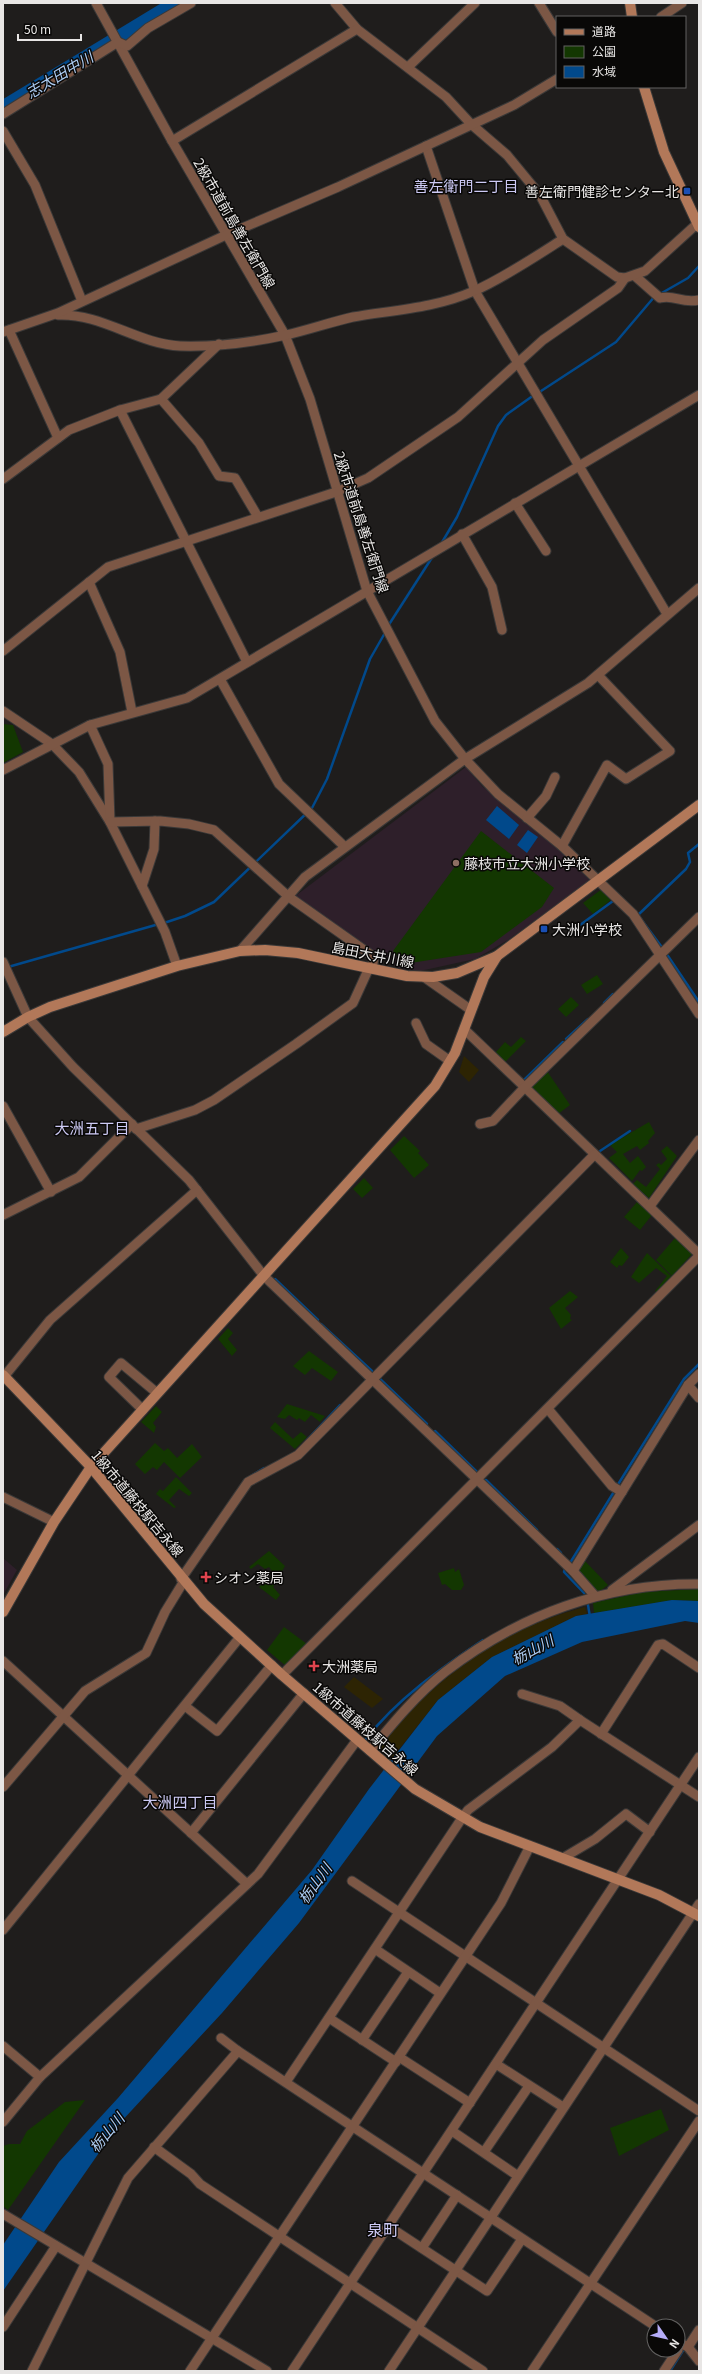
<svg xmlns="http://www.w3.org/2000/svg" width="702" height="2374" font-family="Georgia,'Noto Sans JP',serif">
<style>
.education{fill:#2e1f2a}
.green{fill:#133701}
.sand{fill:#2d2403}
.water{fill:#01498b}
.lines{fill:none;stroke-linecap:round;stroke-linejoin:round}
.stream{stroke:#01498b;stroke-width:2.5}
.river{stroke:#01498b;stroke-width:15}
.street-casing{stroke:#3b3938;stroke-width:11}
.secondary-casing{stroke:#3b3938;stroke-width:12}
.street{stroke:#7c5745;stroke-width:9}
.secondary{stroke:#b27859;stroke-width:10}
.transit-dot{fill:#1a4fb4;stroke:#090807;stroke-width:1.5}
.education-dot{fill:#8d6e63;stroke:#090807;stroke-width:1.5}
.health-dot{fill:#e0444e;stroke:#090807;stroke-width:1.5}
.labels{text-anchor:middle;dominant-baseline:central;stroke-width:3;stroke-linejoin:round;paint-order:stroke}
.poi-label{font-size:14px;fill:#e8e6e5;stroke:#090807;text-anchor:start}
.street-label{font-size:14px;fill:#e8e6e5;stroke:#090807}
.water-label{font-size:15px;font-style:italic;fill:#adccf2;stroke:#090807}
.neighbourhood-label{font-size:15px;fill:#cdcaf5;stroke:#090807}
.quarter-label{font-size:16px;fill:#cdcaf5;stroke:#090807}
</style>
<rect width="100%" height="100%" fill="#1f1d1c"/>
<g class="education">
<path d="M466 767 482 786 555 845 590 880 508 940 475 959 420 971 398 968 294 897Z"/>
<path d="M3 1558 17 1570 3 1595Z"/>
</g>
<g class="green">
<path d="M3 724 13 725 23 752 3 763Z"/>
<path d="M481 831 554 888 542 907 481 952 404 964 393 951Z"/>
<path d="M602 889 612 899 593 914 583 903Z"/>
<path d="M597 975 603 984 587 994 581 985Z"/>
<path d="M571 997 579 1005 566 1017 558 1009Z"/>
<path d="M521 1037 526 1041 505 1062 496 1052 505 1042 511 1047Z"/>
<path d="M547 1071 570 1105 558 1114 530 1087Z"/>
<path d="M649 1122 655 1133 648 1141 649 1143 640 1150 637 1146 623 1154 630 1163 638 1156 646 1167 642 1171 640 1170 632 1181 609 1158 617 1152 610 1145Z"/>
<path d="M404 1136 420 1151 418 1153 429 1165 414 1178 390 1150Z"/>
<path d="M667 1146 677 1156 649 1198 633 1184 637 1180 646 1187 660 1169 656 1165 659 1163 661 1165 667 1159 661 1151Z"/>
<path d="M364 1178 373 1188 362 1198 353 1189Z"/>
<path d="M637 1202 652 1215 640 1230 624 1217Z"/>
<path d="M675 1238 692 1254 672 1276 656 1260Z"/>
<path d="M621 1248 629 1257 622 1266 619 1265 617 1268 610 1262Z"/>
<path d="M647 1253 672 1277 657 1293 655 1291 667 1276 656 1268 639 1283 631 1277Z"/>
<path d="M570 1291 578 1297 565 1308 571 1315 570 1319 572 1320 561 1329 549 1308Z"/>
<path d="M228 1328 233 1333 228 1339 237 1350 232 1356 218 1339Z"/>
<path d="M309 1351 338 1372 331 1381 312 1368 305 1375 293 1366Z"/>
<path d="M287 1404 325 1416 320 1422 311 1415 305 1422 299 1418 297 1420 289 1415 285 1419 277 1417Z"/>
<path d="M156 1406 162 1412 153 1423 156 1427 154 1433 141 1422Z"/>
<path d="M275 1422 293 1439 301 1432 307 1437 295 1449 270 1428Z"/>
<path d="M155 1443 164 1451 168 1448 177 1458 192 1444 202 1457 180 1478 164 1462 157 1470 153 1467 145 1474 135 1464Z"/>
<path d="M176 1477 192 1493 189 1496 179 1489 169 1500 176 1507 174 1508 156 1494 160 1489 163 1491Z"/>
<path d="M269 1551 285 1566 273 1587 280 1595 276 1600 259 1587 274 1574 269 1567 265 1569 258 1564 251 1569 249 1567Z"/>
<path d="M584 1560 608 1585 600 1591 594 1590 578 1570Z"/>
<path d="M454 1568 455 1572 459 1569 464 1585 461 1590H452L445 1584 442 1585 438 1573Z"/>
<path d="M699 1589V1601L672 1600 594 1613 593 1603 643 1592Z"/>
<path d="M284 1627 307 1644 286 1666 267 1650Z"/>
<path d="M85 2100 8 2210 3 2206V2146L9 2144H20L27 2131 65 2102Z"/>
<path d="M661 2109 669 2130 619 2156 610 2128Z"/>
</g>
<g class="sand">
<path d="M464 1056 479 1070 469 1082 459 1072Z"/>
<path d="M585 1607 587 1614 576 1616 492 1657 438 1700 392 1758 380 1749C428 1680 504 1628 585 1607Z"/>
<path d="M354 1677 383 1699 372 1708 344 1687Z"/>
</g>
<g class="water">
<path d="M497 806 519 825 509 839 486 820Z"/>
<path d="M528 830 538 837 527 853 517 845Z"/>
<path d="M672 1600 699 1601V1623L685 1621 582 1642 505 1676 437 1736 299 1923 222 2013 119 2124 3 2291V2245L59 2162 118 2098 312 1870 369 1789 438 1700 492 1657 576 1616Z"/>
</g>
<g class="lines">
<g class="stream">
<path d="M660 294 688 278 699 266"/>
<path d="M538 393 616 342 655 296"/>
<path d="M441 544 457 517 498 426 506 415 534 395"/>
<path d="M388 626 433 556"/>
<path d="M164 923 185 916 214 902 312 808 327 779 370 659 386 631"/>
<path d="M569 933 613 901"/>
<path d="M661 946 638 915 686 869 690 862 688 853 699 844"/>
<path d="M668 956 699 1002"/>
<path d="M8 967 159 924"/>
<path d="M604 1003 613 994"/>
<path d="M566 1039 588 1019"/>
<path d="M524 1080 563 1042"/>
<path d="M600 1151 630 1131"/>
<path d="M275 1279 318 1320"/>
<path d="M321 1324 372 1371"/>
<path d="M381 1376 379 1378 427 1424"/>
<path d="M435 1431 477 1472"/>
<path d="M306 1441 340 1405"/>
<path d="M246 1479 264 1468"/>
<path d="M486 1480 537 1530"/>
<path d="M617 1486 684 1379 699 1364"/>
<path d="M557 1549 561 1553"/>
<path d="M568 1561 570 1563 615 1490"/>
<path d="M565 1569 564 1572 584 1593"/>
<path d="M588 1605 590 1617"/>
<path d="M366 1739C397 1699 441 1668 483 1640"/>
<path d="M670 2371 684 2349"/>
</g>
<path class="river" d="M3 108 176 3"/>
<g class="street-casing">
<g id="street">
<path d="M96 3 172 141 285 335 310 399 367 591 435 721 465 759 498 794 562 846 633 914 699 1014"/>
<path d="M335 3 357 29 446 97 471 124 507 155 540 195 563 239 617 277 625 278"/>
<path d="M539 3 557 32"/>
<path d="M661 17 682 3"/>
<path d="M408 67 475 3"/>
<path d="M3 114 118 42 127 46 148 28 191 3"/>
<path d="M3 131 35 185 82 301"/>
<path d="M172 141 357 29"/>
<path d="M426 146 475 291 667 614"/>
<path d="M635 276 660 298C675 294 681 304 699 300"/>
<path d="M58 315C101 313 138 344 180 346 213 347 254 342 286 335 308 330 331 322 353 317 394 310 436 308 474 291 502 279 538 255 563 239"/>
<path d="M9 330 58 438"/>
<path d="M3 332 58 313 226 235 338 187 514 105 557 79"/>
<path d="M161 399 199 443 219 476 235 478 258 517"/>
<path d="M120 410 247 662"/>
<path d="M3 479 69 430 120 410 161 399 219 344"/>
<path d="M515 503 546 551"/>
<path d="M462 534 492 587 502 630"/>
<path d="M89 582 120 652 132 712"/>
<path d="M3 651 108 567 336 492 368 478 458 417 543 340 618 288 625 278 645 271 699 222"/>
<path d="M220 679 279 784 345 847"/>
<path d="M3 711 52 744 79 772 110 822 165 932 177 966"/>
<path d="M90 725 108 764 110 821"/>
<path d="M3 770 90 725 187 698 699 395"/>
<path d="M527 818 546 796 555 777"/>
<path d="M110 822 160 821 189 824 214 830 289 897 374 957 372 969"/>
<path d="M562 846 607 765 626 779 670 751 598 675"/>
<path d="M142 886 154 849 155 821"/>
<path d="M240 951 305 877 465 759 588 683 699 588"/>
<path d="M3 962 28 1017 73 1067 189 1180 264 1276 573 1571 595 1596"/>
<path d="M424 977 471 1010"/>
<path d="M416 1023 426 1044 450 1061"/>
<path d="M464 1029 699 1254"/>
<path d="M3 1106 51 1192"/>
<path d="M480 1124 493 1121 524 1088 699 917"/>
<path d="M136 1129 195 1110 214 1100 296 1044 353 1003 369 968"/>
<path d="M650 1206 699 1140"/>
<path d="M3 1215 79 1177 132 1124"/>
<path d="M3 1378 50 1320 197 1190"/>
<path d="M688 1385 699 1398"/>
<path d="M548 1409 612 1486 622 1492"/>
<path d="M143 1410 109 1377 121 1363 157 1393"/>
<path d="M3 1497 54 1522"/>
<path d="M573 1571 688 1385 699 1374"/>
<path d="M181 1579 248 1482 298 1455 594 1155"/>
<path d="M612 1590 699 1525"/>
<path d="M3 1661 247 1884"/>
<path d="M282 1675 699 1256"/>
<path d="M522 1694 560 1706 580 1720"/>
<path d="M185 1706 217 1731 272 1665"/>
<path d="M601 1734 658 1645 663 1644 699 1668"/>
<path d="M370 1751C393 1723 417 1694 445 1672 519 1615 606 1583 699 1584"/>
<path d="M3 1787 85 1691 146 1653 165 1612 184 1581"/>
<path d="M191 1833 304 1693"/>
<path d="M563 1858 595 1839 626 1814 650 1832"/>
<path d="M352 1881 699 2111"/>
<path d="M3 1930 240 1637"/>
<path d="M375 1949 440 1993"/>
<path d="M329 2018 396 2062"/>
<path d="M221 2038 238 2051"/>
<path d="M362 2040 408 1972"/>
<path d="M3 2046 40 2077"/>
<path d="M399 2057 470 2103"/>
<path d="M496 2064 563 2107"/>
<path d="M286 2082 462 1818 468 1810 552 1747 580 1720 699 1797"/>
<path d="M3 2122 40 2077 258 1874 357 1740"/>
<path d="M452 2131 518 2176"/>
<path d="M154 2147 191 2174 200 2184 483 2371"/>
<path d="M484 2152 529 2086"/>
<path d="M3 2214 267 2371"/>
<path d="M388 2226 487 2291 522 2239"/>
<path d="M422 2248 457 2195"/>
<path d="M3 2327 56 2246"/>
<path d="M678 2342 688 2347 699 2361"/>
<path d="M688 2347 699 2330"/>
<path d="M32 2371 128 2178 238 2051 655 2326"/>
<path d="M190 2371 501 1903 530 1846"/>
<path d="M292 2371 699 1757"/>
<path d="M389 2371 699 1904"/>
<path d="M532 2371 699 2121"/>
<path d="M664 2371 678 2350"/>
</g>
</g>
<g class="secondary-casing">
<g id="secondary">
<path d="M630 3 632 17"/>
<path d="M644 87 664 152 699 227"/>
<path d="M3 1032 28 1017 50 1007 177 966 240 951 265 950 298 953 407 976 433 977 457 973 497 956 699 805"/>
<path d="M3 1375 91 1467 204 1604 282 1675 415 1789 480 1827 659 1895 699 1916"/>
<path d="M3 1612 54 1522 91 1467 435 1086 455 1053 484 977 497 956"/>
</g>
</g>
<use href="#street" class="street"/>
<use href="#secondary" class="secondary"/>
</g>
<g class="transit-dot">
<rect x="683" y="187" width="8" height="8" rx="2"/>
<rect x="540" y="925" width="8" height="8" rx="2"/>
</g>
<circle class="education-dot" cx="456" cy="863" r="4"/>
<g class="health-dot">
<path d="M204 1571h4v4h4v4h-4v4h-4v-4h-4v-4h4z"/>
<path d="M312 1660h4v4h4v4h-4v4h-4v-4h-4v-4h4z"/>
</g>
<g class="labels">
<g class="poi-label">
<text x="679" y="191" text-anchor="end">善左衛門健診センター北</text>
<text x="464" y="863">藤枝市立大洲小学校</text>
<text x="552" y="929">大洲小学校</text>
<text x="214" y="1577">シオン薬局</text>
<text x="322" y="1666">大洲薬局</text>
</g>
<g class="street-label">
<text transform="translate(235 223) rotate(60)">2級市道前島善左衛門線</text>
<text transform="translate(362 522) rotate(72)">2級市道前島善左衛門線</text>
<text transform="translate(373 954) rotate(11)">島田大井川線</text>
<text transform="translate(138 1503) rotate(50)">1級市道藤枝駅吉永線</text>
<text transform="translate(366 1728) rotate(41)">1級市道藤枝駅吉永線</text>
</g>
<g class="water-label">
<text transform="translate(59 74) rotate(-31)">志太田中川</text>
<text transform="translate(532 1649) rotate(-28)">栃山川</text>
<text transform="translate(314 1883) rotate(-54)">栃山川</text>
<text transform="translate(106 2132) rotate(-50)">栃山川</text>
</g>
<g class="neighbourhood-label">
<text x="466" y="185">善左衛門二丁目</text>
<text x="92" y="1127">大洲五丁目</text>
<text x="180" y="1801">大洲四丁目</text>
</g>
<g class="quarter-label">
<text x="383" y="2229">泉町</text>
</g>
</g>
<rect width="702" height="2374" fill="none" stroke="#e8e6e5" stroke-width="8"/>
<rect x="556" y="16" width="130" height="72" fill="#090807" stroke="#626160"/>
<rect x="564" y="29" width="20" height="6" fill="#b27859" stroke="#626160"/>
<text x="592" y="36" font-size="12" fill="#e8e6e5">道路</text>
<rect x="564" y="46" width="20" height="12" fill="#133701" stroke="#626160"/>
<text x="592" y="56" font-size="12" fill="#e8e6e5">公園</text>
<rect x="564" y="66" width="20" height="12" fill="#01498b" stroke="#626160"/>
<text x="592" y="76" font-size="12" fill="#e8e6e5">水域</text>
<g transform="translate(666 2338) rotate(124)"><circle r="19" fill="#090807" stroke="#626160"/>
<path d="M0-3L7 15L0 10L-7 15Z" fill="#b5acf9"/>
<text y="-6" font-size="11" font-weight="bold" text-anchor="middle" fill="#e8e6e5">N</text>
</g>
<path d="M18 34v6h63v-6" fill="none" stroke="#e8e6e5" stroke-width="2"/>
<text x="24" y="34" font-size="12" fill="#e8e6e5" stroke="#090807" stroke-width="3" paint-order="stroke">50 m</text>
</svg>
